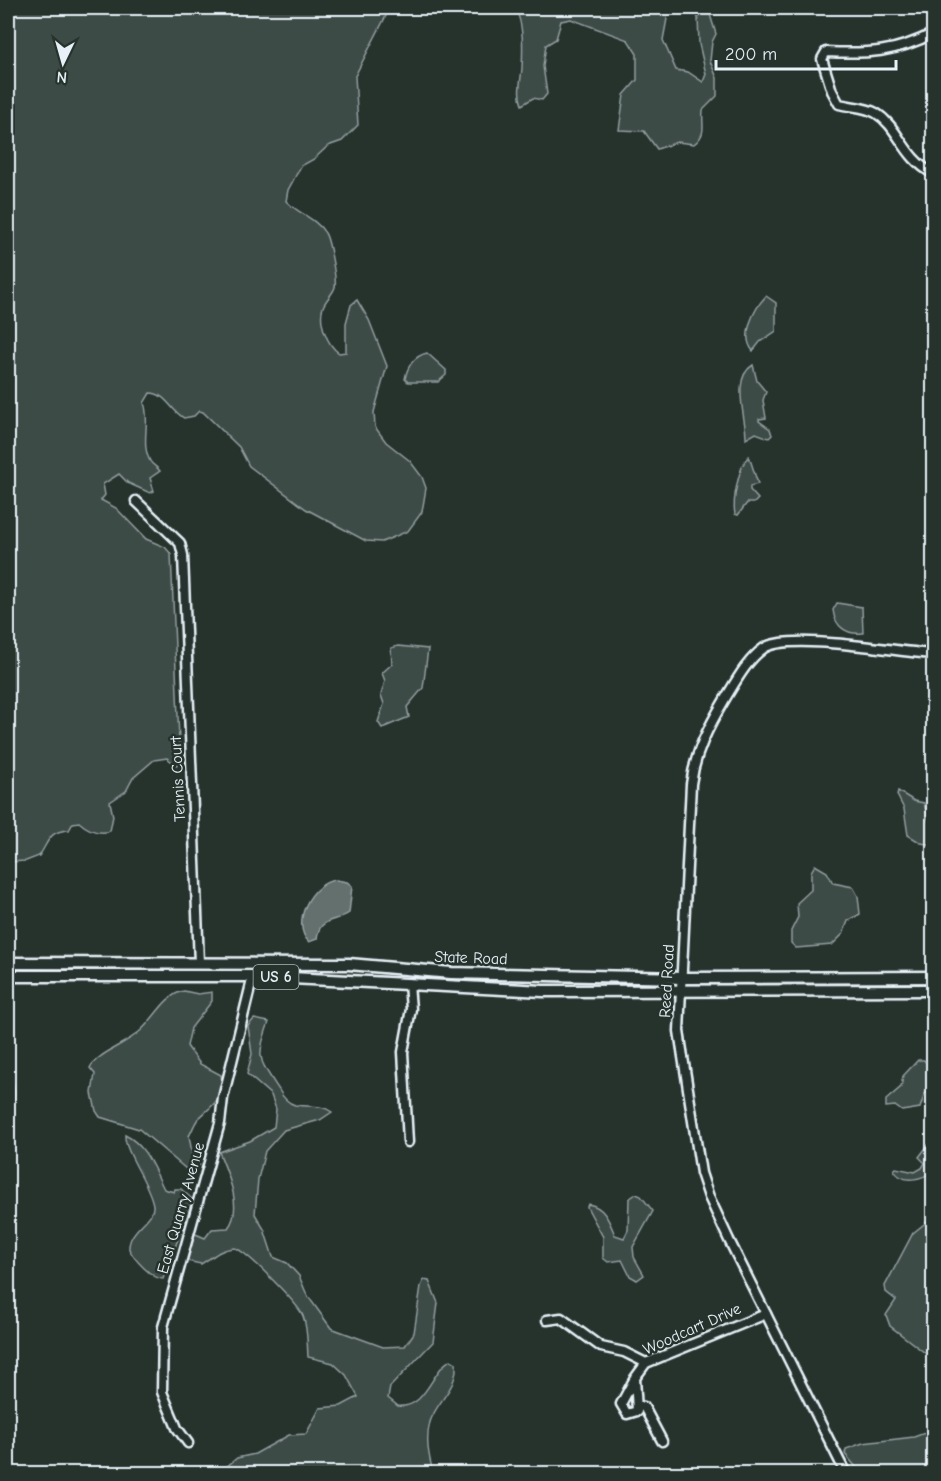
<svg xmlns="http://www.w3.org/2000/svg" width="941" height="1481" font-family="'Comic Neue',sans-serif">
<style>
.green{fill:#3e4b47;stroke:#939ea0;stroke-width:1.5}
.water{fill:#636f6d;stroke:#98a3a5;stroke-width:1.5}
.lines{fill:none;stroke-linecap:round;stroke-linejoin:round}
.minor-casing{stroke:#e8f1f8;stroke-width:13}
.major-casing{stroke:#e8f1f8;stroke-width:15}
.minor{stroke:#26332d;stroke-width:8}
.major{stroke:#26332d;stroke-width:10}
.labels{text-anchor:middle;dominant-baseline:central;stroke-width:5;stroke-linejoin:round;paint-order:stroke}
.shield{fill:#26332d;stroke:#aeb8bb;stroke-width:1.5}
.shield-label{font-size:15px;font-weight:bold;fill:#e8f1f8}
.street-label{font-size:16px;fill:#e8f1f8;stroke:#26332d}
</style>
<rect width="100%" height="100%" fill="#26332d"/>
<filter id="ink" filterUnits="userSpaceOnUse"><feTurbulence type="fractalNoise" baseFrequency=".0167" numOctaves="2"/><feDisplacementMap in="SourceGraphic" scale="12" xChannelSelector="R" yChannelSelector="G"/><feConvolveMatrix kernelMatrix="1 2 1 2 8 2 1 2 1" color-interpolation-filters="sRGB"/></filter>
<g filter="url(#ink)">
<g class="green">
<path d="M8 8H390L355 76 358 125 342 141 328 146 314 159 301 166 288 190 286 201C297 213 317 219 325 233 329 239 337 280 335 287 333 294 326 299 323 307 318 321 327 345 339 353L346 352V323L351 305 357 300 369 320 387 366 374 412 375 427 386 442 410 461 422 477 426 488 422 512 408 531 382 542 366 541 306 509 249 466 239 447 203 412 199 411 194 416 184 418C171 411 166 393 150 393L144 403C151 421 140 443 150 461 152 465 157 467 160 471L150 478 154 491 150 493 128 483 119 474 103 484 105 495 101 500 116 508 146 539 165 547 171 554 180 763 176 765 167 758 154 760 133 778 126 791 110 802 113 816 110 831C98 835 88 830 79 822L73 823 69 830C48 831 49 842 39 856L26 861 8 862V67L12 58 8 52Z"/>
<path d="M515 8H669L663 40 676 70 688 72 703 82 706 74 699 44 698 17 689 8H708L716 34 712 42 710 61 717 78V96L703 110C701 125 708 133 694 144L677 142 657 149 644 131 619 130 624 95 637 80V54L628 40 571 19 561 21 556 39 546 45 543 66 547 94 542 100 533 98 522 105C517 93 521 81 522 68 523 49 524 24 515 8Z"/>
<path d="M766 296 776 303V331L760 342 753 351C740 336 754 309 766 296Z"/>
<path d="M427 353 446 370V375L438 382H408L405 379C407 367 414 356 427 353Z"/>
<path d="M753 365 757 381 766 392 763 400 766 418 759 419V421L770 429 772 435 769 438 756 433 746 439C747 420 730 379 753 365Z"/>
<path d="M749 456 758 484 750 486V490L758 499 754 503H747L738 515 735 514C732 501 739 465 749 456Z"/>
<path d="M837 603 862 607 863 633C847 635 835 627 833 610Z"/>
<path d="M398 646 428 649 423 688 407 707 409 717 382 728 378 722 384 704 381 695 385 681 382 673 392 664 391 648Z"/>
<path d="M898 791 914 801 924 803C927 818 934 830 933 845L921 843 908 835 904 809 897 795Z"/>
<path d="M815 865 827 872 833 883 853 887 858 896 860 914 848 921 843 934 832 945 796 948 791 943V931L798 917 797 903 811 890V872Z"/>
<path d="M184 991 198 994 212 992V1001L191 1028 187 1046 200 1064 221 1075C226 1099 212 1105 198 1119 194 1124 192 1131 189 1136L192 1153 201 1155 199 1166 186 1169 139 1129 100 1117 96 1111 92 1093 95 1074 90 1068C96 1054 126 1044 139 1032 154 1020 165 994 184 991Z"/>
<path d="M254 1019 269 1022C256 1059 258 1058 279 1090 282 1096 288 1103 295 1105 308 1107 321 1104 332 1112L320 1120 284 1130 265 1151 258 1179 255 1214 264 1229 273 1257 287 1263 299 1276 307 1295 331 1328 383 1347 405 1346 414 1333 421 1286 424 1280 429 1281 438 1303 433 1342 390 1387 388 1398 398 1406C427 1409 432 1368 451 1360L456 1363C458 1389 437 1400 430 1422 425 1440 429 1456 433 1473H219L237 1458 255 1454 289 1435 306 1434 320 1408 341 1406 358 1397 346 1375 333 1363 308 1357C307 1344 308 1329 303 1316 298 1304 244 1248 234 1248 220 1249 213 1257 201 1264L177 1259 181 1244 191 1232 205 1238 212 1229 228 1228C244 1208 227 1172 219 1152L250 1141 274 1127 276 1109 271 1095 247 1074 252 1054 248 1026Z"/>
<path d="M918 1060H924C932 1069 934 1081 933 1093H925L920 1108 902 1111 895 1106 886 1107V1100L901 1087 903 1076Z"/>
<path d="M8 1061C11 1076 21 1098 8 1110Z"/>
<path d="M125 1135C147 1146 153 1168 164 1189L174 1192 175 1189H181L193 1200 163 1279C152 1279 134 1259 129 1249 128 1229 155 1220 153 1205 150 1184 124 1152 125 1135Z"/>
<path d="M929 1144 933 1148V1171C923 1179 902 1185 894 1170L896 1168 915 1172 922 1168 925 1163 919 1157Z"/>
<path d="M636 1194 641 1196 653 1211 633 1247 634 1257 644 1275 637 1280 630 1276 622 1260 608 1262 603 1258V1237L587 1207 588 1204C605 1207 609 1221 615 1235L624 1238 628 1230 629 1199Z"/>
<path d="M933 1217V1359L890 1326 886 1315 896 1300 886 1292 885 1286 913 1233Z"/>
<path d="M933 1430V1473H861L845 1454 846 1449 863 1443 914 1437Z"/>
</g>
<path class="water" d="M336 880 347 882 352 886 349 913C334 923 319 917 317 939L309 942C290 924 311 882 336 880Z"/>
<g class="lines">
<g class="minor-casing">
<g id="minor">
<path d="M934 33C895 53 867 54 826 52L822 59 832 91 839 104C851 107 866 107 876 113 900 128 902 157 934 174"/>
<path d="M136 501 180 543 183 555 199 963"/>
<path d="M408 1142 403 1052 411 1009 409 984"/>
<path d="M547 1320 561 1318 601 1347 624 1352 646 1363"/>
<path d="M635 1378 621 1404 627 1414 637 1411 635 1378 646 1363 766 1314"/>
<path d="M638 1406 644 1407 662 1441"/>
<path d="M188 1443 177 1428 162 1392 163 1327 220 1123 223 1098 253 976"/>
<path d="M846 1474 729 1240 709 1197 701 1173 679 1031 691 784C695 752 709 726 725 699 736 681 747 660 764 648 790 632 898 652 934 654"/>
</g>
</g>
<g class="major-casing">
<g id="major">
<path d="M8 963 349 964 451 973 683 978 934 977"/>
<path d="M8 976H253L543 991 934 990"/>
</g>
</g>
<use href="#minor" class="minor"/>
<use href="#major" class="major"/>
</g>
</g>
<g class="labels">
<rect class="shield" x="253.5" y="965" width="45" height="24" rx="4.5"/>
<g class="shield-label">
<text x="276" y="977">US 6</text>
</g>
<g class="street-label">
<text transform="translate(178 779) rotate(-93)">Tennis Court</text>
<text transform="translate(471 958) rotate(2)">State Road</text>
<text transform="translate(667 981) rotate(-87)">Reed Road</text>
<text transform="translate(181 1208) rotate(-74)">East Quarry Avenue</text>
<text transform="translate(692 1329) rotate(-24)">Woodcart Drive</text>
</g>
</g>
<rect width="941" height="1481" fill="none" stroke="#26332d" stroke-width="30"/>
<rect x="15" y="15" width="911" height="1451" fill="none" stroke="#e8f1f8" stroke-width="2" filter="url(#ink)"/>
<g transform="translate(63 63) rotate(185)" stroke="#26332d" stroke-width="4.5" paint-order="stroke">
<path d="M0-4.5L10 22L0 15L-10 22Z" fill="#e8f1f8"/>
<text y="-9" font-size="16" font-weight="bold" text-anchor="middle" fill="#e8f1f8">N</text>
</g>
<path d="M716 60v9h180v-9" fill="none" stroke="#e8f1f8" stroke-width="3"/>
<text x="725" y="60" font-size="18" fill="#e8f1f8" stroke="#26332d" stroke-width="4.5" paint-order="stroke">200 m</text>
</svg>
